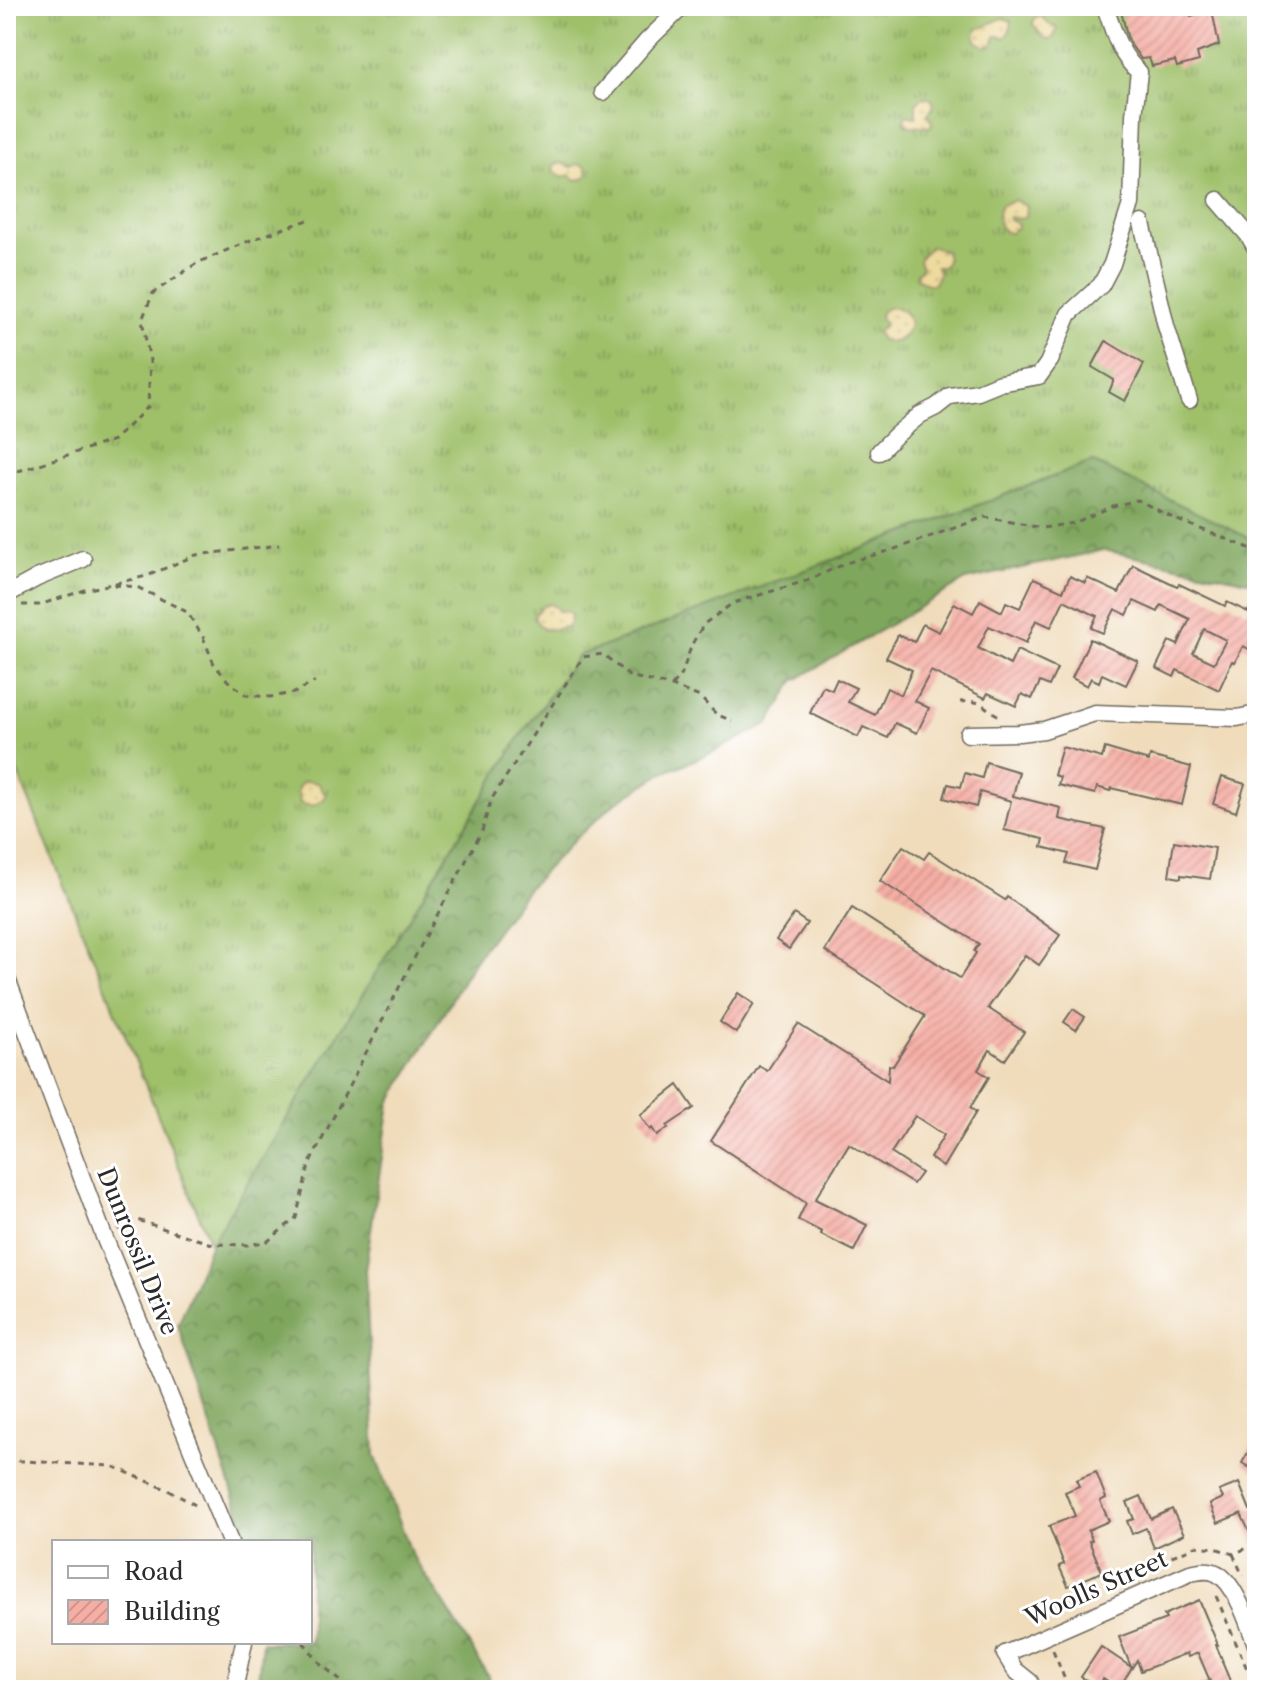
<svg xmlns="http://www.w3.org/2000/svg" width="1263" height="1696" font-family="'Libre Caslon Text',serif">
<style>
.grass{fill:url(#grass-tufts);stroke:#65764a;stroke-width:2}
.forest{fill:url(#forest-crowns);stroke:#556844;stroke-width:2}
.sand{fill:url(#sand-dots);stroke:#8c8264;stroke-width:2}
.building{fill:url(#building-hatch);fill-rule:evenodd}
.lines{fill:none;stroke-linecap:round;stroke-linejoin:round}
.minor-casing{stroke:#70695d;stroke-width:19}
.path{stroke:#70695d;stroke-width:3;stroke-dasharray:6 6;stroke-linecap:butt}
.minor{stroke:#fff;stroke-width:16}
.labels{text-anchor:middle;dominant-baseline:central;stroke-width:6;stroke-linejoin:round;paint-order:stroke}
.street-label{font-size:24px;fill:#2b2b2b;stroke:#fff}
</style>
<defs>
<pattern id="grass-tufts" width="24" height="20" patternUnits="userSpaceOnUse" patternTransform="scale(2)"><rect width="24" height="20" fill="#9fc069"/><path d="M3 7l-1-3M5 7V3M7 7l1-3M15 17l-1-3M17 17v-4M19 17l1-3" fill="none" stroke="#829c57"/></pattern>
<pattern id="forest-crowns" width="20" height="18" patternUnits="userSpaceOnUse" patternTransform="scale(2)"><rect width="20" height="18" fill="#7fa65d"/><path d="M2 6a3 3 0 1 1 6 0M12 15a3 3 0 1 1 6 0" fill="none" stroke="#68874d"/></pattern>
<pattern id="sand-dots" width="8" height="8" patternUnits="userSpaceOnUse" patternTransform="scale(2)"><rect width="8" height="8" fill="#eeda9e"/><path d="M2 2h.1M6 6h.1" fill="none" stroke="#cb8" stroke-width="1.8" stroke-linecap="round"/></pattern>
<pattern id="building-hatch" width="6" height="6" patternUnits="userSpaceOnUse" patternTransform="scale(2)"><rect width="6" height="6" fill="#f5ada4"/><path d="M-1 1l2-2M0 6l6-6M5 7l2-2" fill="none" stroke="#d2958d"/></pattern>
</defs>
<rect width="100%" height="100%" fill="#fff"/>
<filter id="ink" filterUnits="userSpaceOnUse"><feTurbulence type="fractalNoise" baseFrequency=".0125" numOctaves="2"/><feDisplacementMap in="SourceGraphic" scale="16" xChannelSelector="R" yChannelSelector="G"/><feConvolveMatrix kernelMatrix="1 2 1 2 8 2 1 2 1" color-interpolation-filters="sRGB"/></filter>
<filter id="wash" filterUnits="userSpaceOnUse"><feTurbulence type="fractalNoise" baseFrequency=".006" numOctaves="4" result="noise"/><feDisplacementMap in="SourceGraphic" scale="32" xChannelSelector="R" yChannelSelector="G"/><feGaussianBlur stdDeviation="1.8" result="paint"/><feColorMatrix in="noise" values="0 0 0 0 0 0 0 0 0 0 0 0 0 0 0 0 0 1.4 0 .05"/><feComposite in="paint" operator="in"/></filter>
<g filter="url(#wash)">
<rect width="100%" height="100%" fill="#f0dcbb"/>
<path class="grass" d="M6 6H1257V540L1254 541 1092 462 577 657 523 733 211 1245 6 744Z"/>
<path class="forest" d="M1092 462 1253 540H1257V583L1104 550 966 580 794 681 769 724 711 753 663 773 614 804 574 840 528 888 475 960 390 1103 365 1270 375 1455 412 1555 447 1608 489 1678 479 1690H257L262 1642H310V1542H249L178 1325 211 1243 519 738 578 656Z"/>
<g class="sand">
<path d="M1041 16 1049 24 1057 28 1054 37 1049 40 1044 38 1032 24 1036 17Z"/>
<path d="M1004 18 1011 21C1011 28 1010 34 1004 38L998 36 995 37 992 45 986 47 976 41 975 35 977 29C988 27 993 20 1004 18Z"/>
<path d="M923 97 930 98 934 103 933 108 927 115 930 117 932 124 930 127 908 126 904 121 906 115 916 117V103Z"/>
<path d="M562 163 571 167C577 164 580 163 586 167L588 174 583 179 577 180 569 175 564 177 553 172 554 164Z"/>
<path d="M1014 200 1026 206 1025 217 1021 219 1009 217V220L1016 222 1018 226 1011 233 1005 232C996 224 996 215 1001 205Z"/>
<path d="M931 246 946 251 947 261 943 267H936L939 273 934 284H927L916 278 917 273 922 268 919 261 921 256Z"/>
<path d="M892 307C904 309 909 314 910 326 903 340 895 346 881 340L877 332 885 324 880 318 881 312 887 308Z"/>
<path d="M550 604 557 608 558 611H566L571 614 570 622 567 627C552 627 543 638 534 617 538 609 541 606 550 604Z"/>
<path d="M306 781 318 783 326 796C320 805 310 808 300 803L297 791 300 784Z"/>
</g>
<g id="blocks">
<g class="building">
<path d="M1120 6H1187L1191 16 1212 10 1219 45 1197 53 1199 61 1177 67 1175 61 1152 66 1149 58 1141 59 1131 45 1127 36Z"/>
<path d="M1106 341 1144 364 1125 401 1109 392 1114 380 1092 367Z"/>
<path d="M1133 565 1177 586 1179 584 1225 606 1227 602 1248 612 1257 593V653L1243 646 1235 662 1232 661 1219 690 1177 670 1174 677 1156 668 1169 641 1178 645 1190 619 1161 605 1158 612 1134 601 1127 615 1115 609 1103 633 1091 628 1097 616 1064 600 1051 627 1036 620 1026 643 989 626 978 648 1010 665 1017 650 1057 669 1049 686 1040 682 1032 699 1022 694 1016 706 988 693 985 698 931 671 915 701 929 708 917 733 895 723 888 738 863 727 858 737 810 713 823 686 832 690 837 679 856 688 848 702 875 715 887 688 901 695 912 670 886 658 898 635 914 642 923 624 939 632 954 603 973 613 980 600 1002 612 1006 602 1020 608 1034 578 1063 591 1070 576 1085 583 1087 578 1119 593ZM1204 629 1226 640 1214 663 1193 653Z"/>
<path d="M1090 639 1138 661 1126 685 1102 674 1099 682 1091 678 1087 686 1072 678Z"/>
<path d="M1062 747 1102 758 1105 748 1149 761 1150 756 1191 767 1182 805 1111 788 1110 791 1097 787 1095 794 1058 785 1060 777 1054 775Z"/>
<path d="M986 762 1019 772 1013 796 1061 808 1059 819 1105 829 1095 870 1066 863 1069 854 1042 847 1044 839 1004 830 1011 801 980 792 976 807 944 798 948 784 961 787 965 773 982 778Z"/>
<path d="M1222 777 1245 784 1236 812 1213 804Z"/>
<path d="M1174 841 1215 848 1210 879 1181 875V878L1169 876Z"/>
<path d="M903 846 924 859 929 852 1005 900 1007 897 1060 935 1039 965 1025 955 988 1008 1024 1032 1005 1060 990 1050 978 1070 989 1077 970 1108 976 1112 943 1167 930 1158 944 1135 915 1116 891 1153 921 1173 913 1184 849 1144 815 1199 867 1225 854 1251 821 1235 822 1232 798 1220 806 1203 711 1141 759 1066 767 1071 798 1024 888 1081 889 1065 893 1066 925 1016 825 951 852 908 960 978 976 953 974 951 979 944 880 881Z"/>
<path d="M794 914 807 923 789 949 776 940Z"/>
<path d="M738 993 754 1004 736 1033 720 1022Z"/>
<path d="M1073 1009 1085 1017 1076 1030 1064 1022Z"/>
<path d="M678 1085 694 1108 667 1126 668 1128 657 1136 652 1128 650 1130 640 1115Z"/>
<path d="M1257 1437V1472L1242 1463Z"/>
<path d="M1096 1472 1106 1498 1100 1501 1109 1521 1088 1530 1092 1540 1089 1541 1102 1572 1068 1586 1059 1566 1064 1564 1049 1526 1075 1516 1065 1492 1079 1486 1076 1480Z"/>
<path d="M1239 1483 1250 1510 1257 1506V1548L1241 1514 1242 1513 1218 1523 1210 1504 1223 1498 1219 1491Z"/>
<path d="M1141 1496 1151 1519 1172 1509 1184 1534 1154 1548 1146 1528 1132 1534 1127 1521 1134 1519 1127 1502Z"/>
<path d="M1199 1600 1218 1645H1216L1223 1662H1222L1234 1690H1190L1210 1681 1198 1653 1188 1657 1187 1653 1141 1671 1137 1660 1118 1689 1103 1679 1097 1688 1081 1677 1101 1647 1131 1667 1119 1637 1166 1619 1164 1615Z"/>
</g>
</g>
</g>
<g filter="url(#ink)">
<use href="#blocks" fill-opacity="0" stroke="#70695d" stroke-width="2"/>
<g class="lines">
<g class="minor-casing">
<g id="minor">
<path d="M603 92 647 41 683 6"/>
<path d="M1218 200 1249 236 1257 250"/>
<path d="M1142 223 1166 326 1189 400"/>
<path d="M1049 361 1069 314 1101 285 1112 264 1121 235 1131 204 1134 115 1139 72C1119 55 1113 30 1105 6"/>
<path d="M879 452 896 435 920 415 936 407 950 396 978 392 1000 383 1039 376 1051 359"/>
<path d="M6 595 37 578 83 559"/>
<path d="M968 734 1019 733 1044 730 1095 713 1237 718 1257 714"/>
<path d="M6 976 105 1239 230 1542"/>
<path d="M234 1690 244 1642"/>
<path d="M1033 1690 1030 1682 1015 1670 1005 1654 1190 1573C1199 1571 1208 1569 1216 1573 1236 1582 1249 1627 1257 1647"/>
</g>
</g>
<g class="path">
<path d="M6 475 114 440 148 407 150 361 142 320 153 293 197 263 251 240 308 220"/>
<path d="M114 585 137 587 187 612 203 637 214 664 228 681 246 695 270 697 294 693 315 682"/>
<path d="M22 605H39L85 590 147 576 196 555 279 545"/>
<path d="M672 686 682 673 692 644 704 624 733 603 809 580 846 563 892 550 985 517 1042 528 1074 523 1113 506 1138 500 1175 519 1257 551"/>
<path d="M960 702C986 699 982 709 1002 717"/>
<path d="M118 1230 134 1219 212 1244 249 1245 268 1241 296 1218 309 1165 410 966 482 831 491 800 583 657 603 654 629 676 672 686 700 697 716 714 732 721"/>
<path d="M6 1460 112 1466 166 1489 197 1506"/>
<path d="M1233 1554 1243 1576"/>
<path d="M1216 1596 1256 1690"/>
<path d="M1072 1598 1196 1546 1215 1548 1233 1554 1257 1544"/>
<path d="M303 1642 321 1664 351 1690"/>
<path d="M1053 1650 1069 1690"/>
</g>
<use href="#minor" class="minor"/>
</g>
</g>
<g class="labels">
<g class="street-label">
<text transform="translate(138 1251) rotate(68)">Dunrossil Drive</text>
<text transform="translate(1096 1588) rotate(-24)">Woolls Street</text>
</g>
</g>
<rect width="1263" height="1696" fill="none" stroke="#fff" stroke-width="32"/>
<rect x="52" y="1540" width="260" height="104" fill="#ffffff" stroke="#aaaaaa" stroke-width="2"/>
<rect x="68" y="1566" width="40" height="12" fill="#ffffff" stroke="#aaaaaa" stroke-width="2"/>
<text x="124" y="1580" font-size="24" fill="#2b2b2b">Road</text>
<rect x="68" y="1600" width="40" height="24" fill="url(#building-hatch)" stroke="#aaaaaa" stroke-width="2"/>
<text x="124" y="1620" font-size="24" fill="#2b2b2b">Building</text>
</svg>
